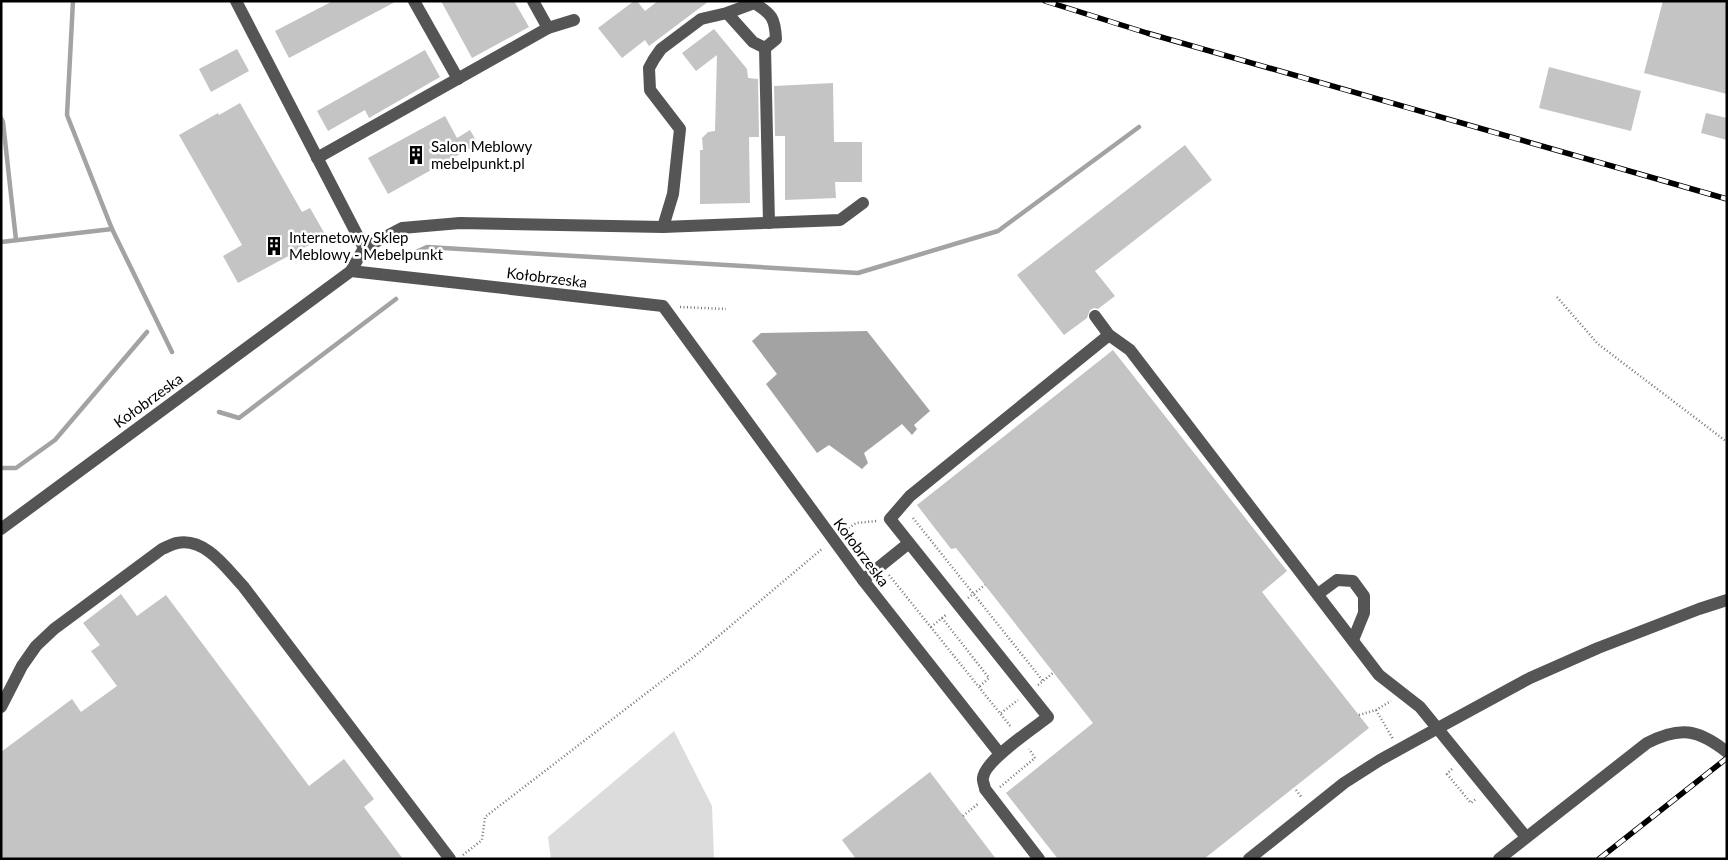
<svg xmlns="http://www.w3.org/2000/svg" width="1728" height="860" font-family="Lato,sans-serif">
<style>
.green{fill:#dcdcdc}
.water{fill:#a3a3a3}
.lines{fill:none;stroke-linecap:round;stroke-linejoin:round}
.stream{stroke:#a3a3a3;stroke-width:4.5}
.building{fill:#c4c4c4}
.path{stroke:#777;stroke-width:2.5;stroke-dasharray:1 2.5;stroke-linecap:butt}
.minor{stroke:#555;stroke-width:12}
.rail-casing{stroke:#000;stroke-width:5.5}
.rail{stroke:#fff;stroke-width:4;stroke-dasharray:11;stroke-linecap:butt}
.labels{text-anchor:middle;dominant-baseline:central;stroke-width:5;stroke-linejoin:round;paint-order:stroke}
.poi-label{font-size:15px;fill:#000;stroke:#fff;text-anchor:start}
.street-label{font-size:15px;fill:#000;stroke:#fff}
</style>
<rect width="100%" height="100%" fill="#fff"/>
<path class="green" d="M674 731 712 806 714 859H551L548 837Z"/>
<path class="water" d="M867 331 930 411 914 425 917 429 912 435 902 424 864 453 868 463 862 469 829 445 817 453 766 384 777 374 752 341 761 333Z"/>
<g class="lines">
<g class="stream">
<path d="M73 1 67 115 112 229"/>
<path d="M1 118 3 122 16 240"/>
<path d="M1 242 112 229 172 352"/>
<path d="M416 252 427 247 858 273 998 231 1139 127"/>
<path d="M219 412 239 418 396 299"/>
<path d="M1 468H16L55 440 147 332"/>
</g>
</g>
<g class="building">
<path d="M333 1H397L289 58 275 31Z"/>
<path d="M441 1H514L529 27 472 58Z"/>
<path d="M634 1H637L645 11 658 1H709L649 46 645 40 622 58 598 28Z"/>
<path d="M1663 1H1727V94L1644 73Z"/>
<path d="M714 29 747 69 748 78 758 79 759 137H749L750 203 700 204V150H703L702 138 708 132 715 131 717 55 696 71 682 53Z"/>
<path d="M237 49 249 71 211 92 199 69Z"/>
<path d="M425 50 440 77 369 118 365 110 328 131 317 111Z"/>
<path d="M1549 67 1641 91 1631 131 1539 108Z"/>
<path d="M833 83 834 142H862V182H835L836 198 785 200V136H775L774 86Z"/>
<path d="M240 103 302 212 310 208 326 236 238 283 223 256 242 245 179 135 218 113 219 115Z"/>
<path d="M1706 113 1727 118V140L1701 133Z"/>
<path d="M445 116 457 138 470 130 478 144 388 194 368 158Z"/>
<path d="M1185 145 1212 180 1095 271 1115 296 1098 309 1094 308 1090 310 1087 318 1064 335 1017 275Z"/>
<path d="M1113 350 1287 571 1262 592 1369 728 1204 859H1058L1006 793 1093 723 956 548 951 549 917 505Z"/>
<path d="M121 594 137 616 166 595 309 786 344 759 374 799 364 807 403 859H1V752L72 699 81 712 117 686 91 651 100 645 83 623Z"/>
<path d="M930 772 996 859H856L842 840Z"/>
</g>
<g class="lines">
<g class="path">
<path d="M1557 297 1598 344 1727 442"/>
<path d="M680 307 726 309"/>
<path d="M913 518 1043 681"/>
<path d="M843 532 856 523 877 521"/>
<path d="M889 575 1011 727"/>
<path d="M968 598 985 585"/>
<path d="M942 618 989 678 979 687"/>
<path d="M931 627 947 614"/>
<path d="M1038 685 1053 673"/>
<path d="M1376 710 1393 739"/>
<path d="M1001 713 1018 700"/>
<path d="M1359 715 1376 710 1391 701"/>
<path d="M1452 769 1447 774 1471 803 1476 799"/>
<path d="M1000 787 1035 758 1029 749"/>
<path d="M1296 790 1302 798"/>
<path d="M963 816 979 803"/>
<path d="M463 855 482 840 485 817 696 655 823 548"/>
</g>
<g class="minor">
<path d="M236 1 364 248 351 271"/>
<path d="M414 1 458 79"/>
<path d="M533 1 548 28"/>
<path d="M765 48 769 223"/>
<path d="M317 158 548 28 574 20"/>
<path d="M663 227 673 194 680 129 650 90 649 68 654 59 661 49 701 19 727 13 753 42 765 48 776 39C775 18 772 14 754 3L727 13"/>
<path d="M364 248 402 228 460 223 663 227 840 220 863 203"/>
<path d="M1095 316 1109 335 1130 350 1379 675 1420 707 1526 837"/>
<path d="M1 529 351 271 663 306 863 580 1000 754"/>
<path d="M863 580 909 543"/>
<path d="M1318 594 1337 580 1353 581 1364 596V613L1353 640"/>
<path d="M1 707 22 666 36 646 54 629 162 549C167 547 172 544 177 543 205 537 226 568 243 586L450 859"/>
<path d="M1039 859 985 789C985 786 982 781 983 778 984 761 1034 728 1048 717L890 519 910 496 1109 335"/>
<path d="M1249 859 1344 783 1380 760 1438 728 1530 678 1598 648 1699 609 1727 600"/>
<path d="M1499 859 1647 743C1680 726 1698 729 1727 752"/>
</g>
<g class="rail-casing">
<g id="rail">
<path d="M1045 1 1147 33 1727 199"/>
<path d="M1599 859 1727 758"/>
</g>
</g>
<use href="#rail" class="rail"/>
</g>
<defs>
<g id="building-bare" transform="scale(1.5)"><path d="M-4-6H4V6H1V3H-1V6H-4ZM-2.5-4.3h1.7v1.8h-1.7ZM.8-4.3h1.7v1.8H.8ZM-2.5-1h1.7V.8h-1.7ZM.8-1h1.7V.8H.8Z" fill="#000" stroke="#fff" stroke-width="2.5" paint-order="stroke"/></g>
</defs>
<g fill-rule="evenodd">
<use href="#building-bare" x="416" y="155"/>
<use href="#building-bare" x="274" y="246"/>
</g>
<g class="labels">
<g class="poi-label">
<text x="431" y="146">Salon Meblowy<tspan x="431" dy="17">mebelpunkt.pl</tspan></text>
<text x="289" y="237">Internetowy Sklep<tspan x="289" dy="17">Meblowy - Mebelpunkt</tspan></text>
</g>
<g class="street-label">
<text transform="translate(547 277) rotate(7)">Kołobrzeska</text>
<text transform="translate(148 400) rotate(-36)">Kołobrzeska</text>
<text transform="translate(862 552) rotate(53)">Kołobrzeska</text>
</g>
</g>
<rect width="1728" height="860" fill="none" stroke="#000000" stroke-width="5"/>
</svg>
